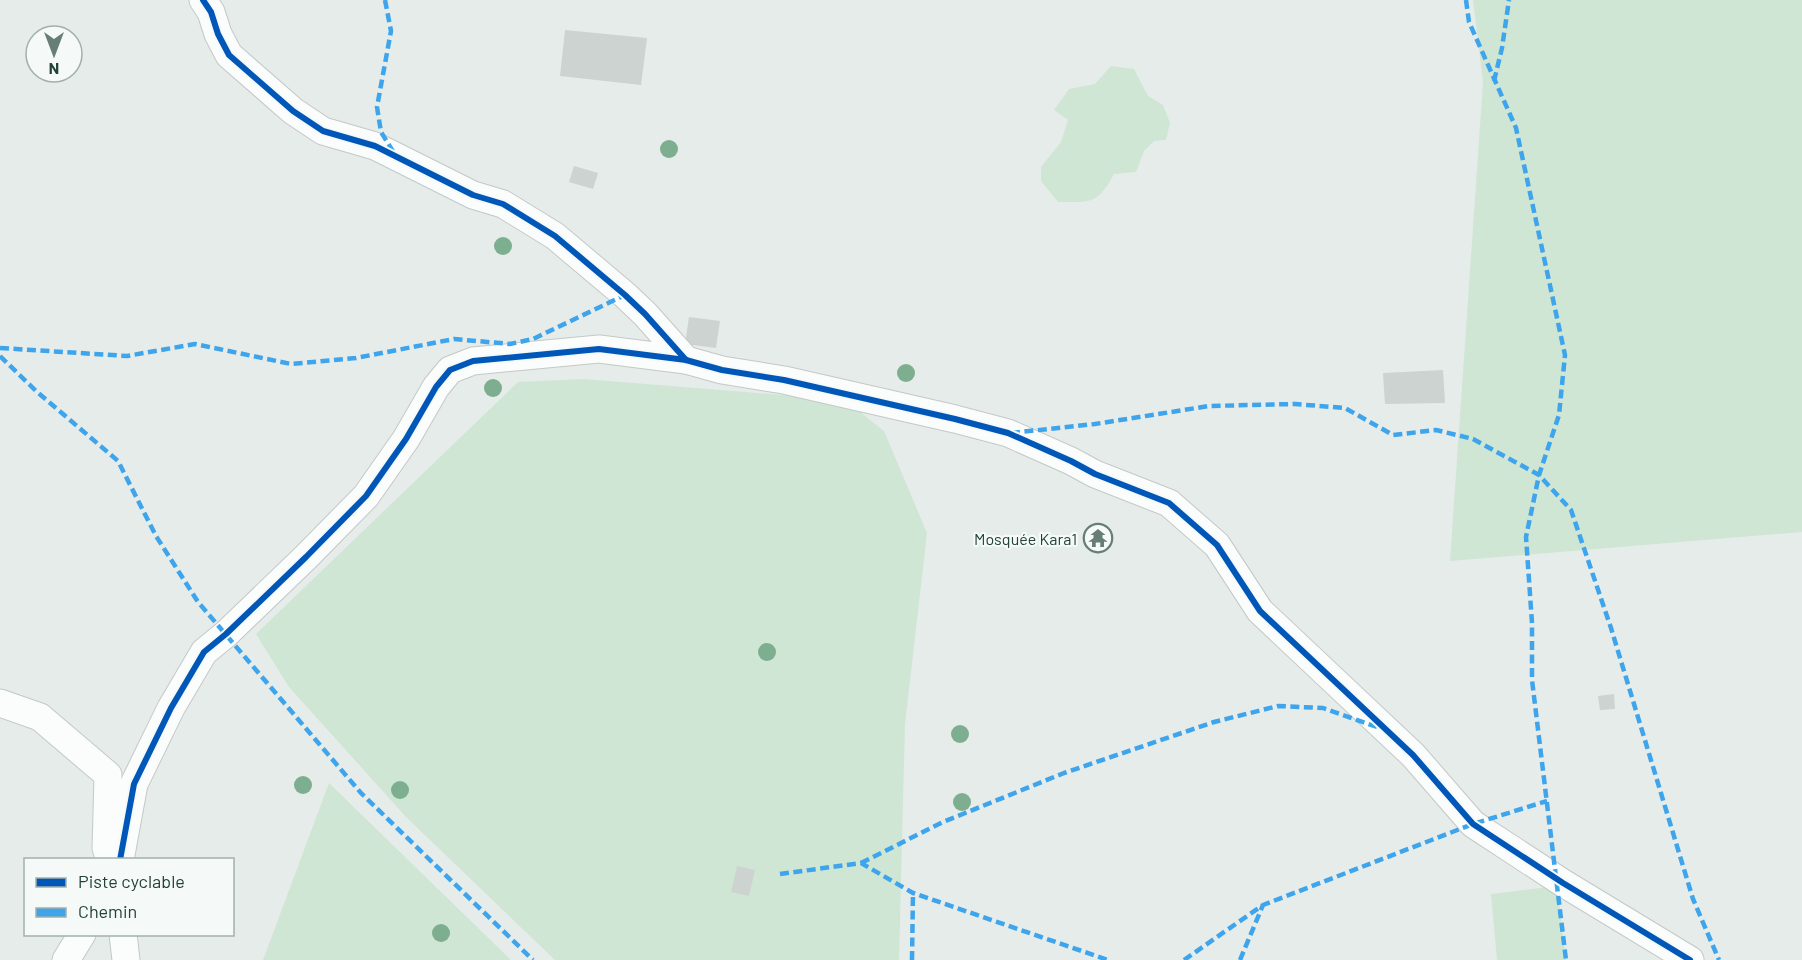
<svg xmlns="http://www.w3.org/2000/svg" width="1802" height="960" font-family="Barlow,sans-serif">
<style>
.green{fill:#cfe6d5}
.building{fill:#cdd3d1}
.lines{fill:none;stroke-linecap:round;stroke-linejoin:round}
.street-casing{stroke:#c3c9c6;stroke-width:29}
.street{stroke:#fbfcfc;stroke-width:27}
.quiet{stroke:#3ea4ec;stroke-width:4.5;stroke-dasharray:9 4.5;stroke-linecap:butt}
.cycleway-casing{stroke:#f5faf8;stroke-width:10}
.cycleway{stroke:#0057b8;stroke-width:6}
.tree{fill:#7eae90}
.labels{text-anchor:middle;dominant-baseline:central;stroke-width:4.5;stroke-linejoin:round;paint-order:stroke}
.poi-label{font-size:16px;fill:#224239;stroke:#f5faf8;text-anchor:end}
</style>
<rect width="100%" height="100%" fill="#e6ece9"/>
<g class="green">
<path d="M1473 0H1802V532L1450 561 1483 82Z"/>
<path d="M1111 66 1134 69 1148 96 1163 105 1170 123 1166 140 1154 141 1144 151 1136 172 1114 174C1097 205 1091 202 1058 202L1041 181V167L1061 142 1068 120 1054 110 1069 89 1095 84Z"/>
<path d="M584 379 845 400 884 431 927 533 905 724 899 960H555L406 817 289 687 256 634 518 382Z"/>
<path d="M329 783 511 960H263Z"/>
<path d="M1557 886 1566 960H1497L1491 894Z"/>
</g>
<g class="building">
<path d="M565 30 647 38 641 85 560 76Z"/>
<path d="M574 166 598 173 593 189 569 182Z"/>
<path d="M689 317 720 321 716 348 685 344Z"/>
<path d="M1443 370 1445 403 1385 404 1383 373Z"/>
<path d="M1614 694 1615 709 1600 710 1598 696Z"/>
<path d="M737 866 755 870 749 896 731 892Z"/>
</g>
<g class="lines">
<g class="street-casing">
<g id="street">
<path d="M203 0 211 12 218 34 229 55 293 111 323 131 375 146 473 195 503 204 555 236 625 295 645 314 686 360"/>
<path d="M0 703 40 717 108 775 106 848 110 860"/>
<path d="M120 860 134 784 171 708 204 652 226 634 306 557 366 496 406 439 436 387 450 370 473 361 599 349 686 360 722 370 784 380 955 419 1008 433 1071 461 1095 474 1169 503 1217 545 1260 611 1413 755 1473 824 1563 883 1690 960"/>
<path d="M123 934 126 960"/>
<path d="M66 960 82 934"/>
</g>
</g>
<use href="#street" class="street"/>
<g class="quiet">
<path d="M385 0 391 31 377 107 381 132 394 153"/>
<path d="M1466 0 1469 22 1516 128 1565 355 1559 415 1539 475 1526 537 1532 623V680L1566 960"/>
<path d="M1494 81 1502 48 1509 0"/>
<path d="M0 348 127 356 195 344 291 364 356 358 454 339 510 344 533 339 625 295"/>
<path d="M0 356 36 391 118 461 156 536 198 602 361 793 533 960"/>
<path d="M1011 433 1095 424 1209 406 1295 404 1345 408 1393 435 1436 430 1473 439 1539 475 1571 510 1611 628 1693 899 1719 960"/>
<path d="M861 863 943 822 1064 773 1214 722 1278 706 1323 708 1377 727"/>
<path d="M780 874 861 863 913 893 1108 960"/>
<path d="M912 960 913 893"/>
<path d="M1184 960 1263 905 1473 824 1547 801"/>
<path d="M1240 960 1263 905"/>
</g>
<g class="cycleway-casing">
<g id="cycleway">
<path d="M203 0 211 12 218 34 229 55 293 111 323 131 375 146 473 195 503 204 555 236 625 295 645 314 686 360"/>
<path d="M120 860 134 784 171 708 204 652 226 634 306 557 366 496 406 439 436 387 450 370 473 361 599 349 686 360 722 370 784 380 955 419 1008 433 1071 461 1095 474 1169 503 1217 545 1260 611 1413 755 1473 824 1563 883 1690 960"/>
</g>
</g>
<use href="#cycleway" class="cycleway"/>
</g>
<g class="tree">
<circle cx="669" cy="149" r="9"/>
<circle cx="503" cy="246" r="9"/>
<circle cx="906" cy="373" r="9"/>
<circle cx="493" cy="388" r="9"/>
<circle cx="767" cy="652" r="9"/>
<circle cx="960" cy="734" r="9"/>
<circle cx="303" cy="785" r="9"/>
<circle cx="400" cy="790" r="9"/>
<circle cx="962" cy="802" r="9"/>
<circle cx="441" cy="933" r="9"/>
</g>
<defs>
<g id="temple-ring" transform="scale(1.5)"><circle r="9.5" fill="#f5faf8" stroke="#677e77" stroke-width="1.5"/><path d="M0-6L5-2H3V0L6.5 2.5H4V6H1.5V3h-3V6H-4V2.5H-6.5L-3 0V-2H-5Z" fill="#677e77"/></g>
</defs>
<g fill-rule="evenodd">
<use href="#temple-ring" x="1098" y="538"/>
</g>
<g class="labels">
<g class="poi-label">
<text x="1077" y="538">Mosquée Kara1</text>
</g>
</g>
<rect x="24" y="858" width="210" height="78" fill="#f5faf8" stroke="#a1b0ac" stroke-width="1.5"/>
<rect x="36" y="878" width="30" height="9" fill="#0057b8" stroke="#a1b0ac" stroke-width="1.5"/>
<text x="78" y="888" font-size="18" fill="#224239">Piste cyclable</text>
<rect x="36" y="908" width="30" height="9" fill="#3ea4ec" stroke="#a1b0ac" stroke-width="1.5"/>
<text x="78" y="918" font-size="18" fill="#224239">Chemin</text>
<g transform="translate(54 54) rotate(180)"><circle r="28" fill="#f5faf8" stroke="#a1b0ac" stroke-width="1.5"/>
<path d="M0-4.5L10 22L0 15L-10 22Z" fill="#677e77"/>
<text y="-9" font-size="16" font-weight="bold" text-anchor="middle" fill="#224239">N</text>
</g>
</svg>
